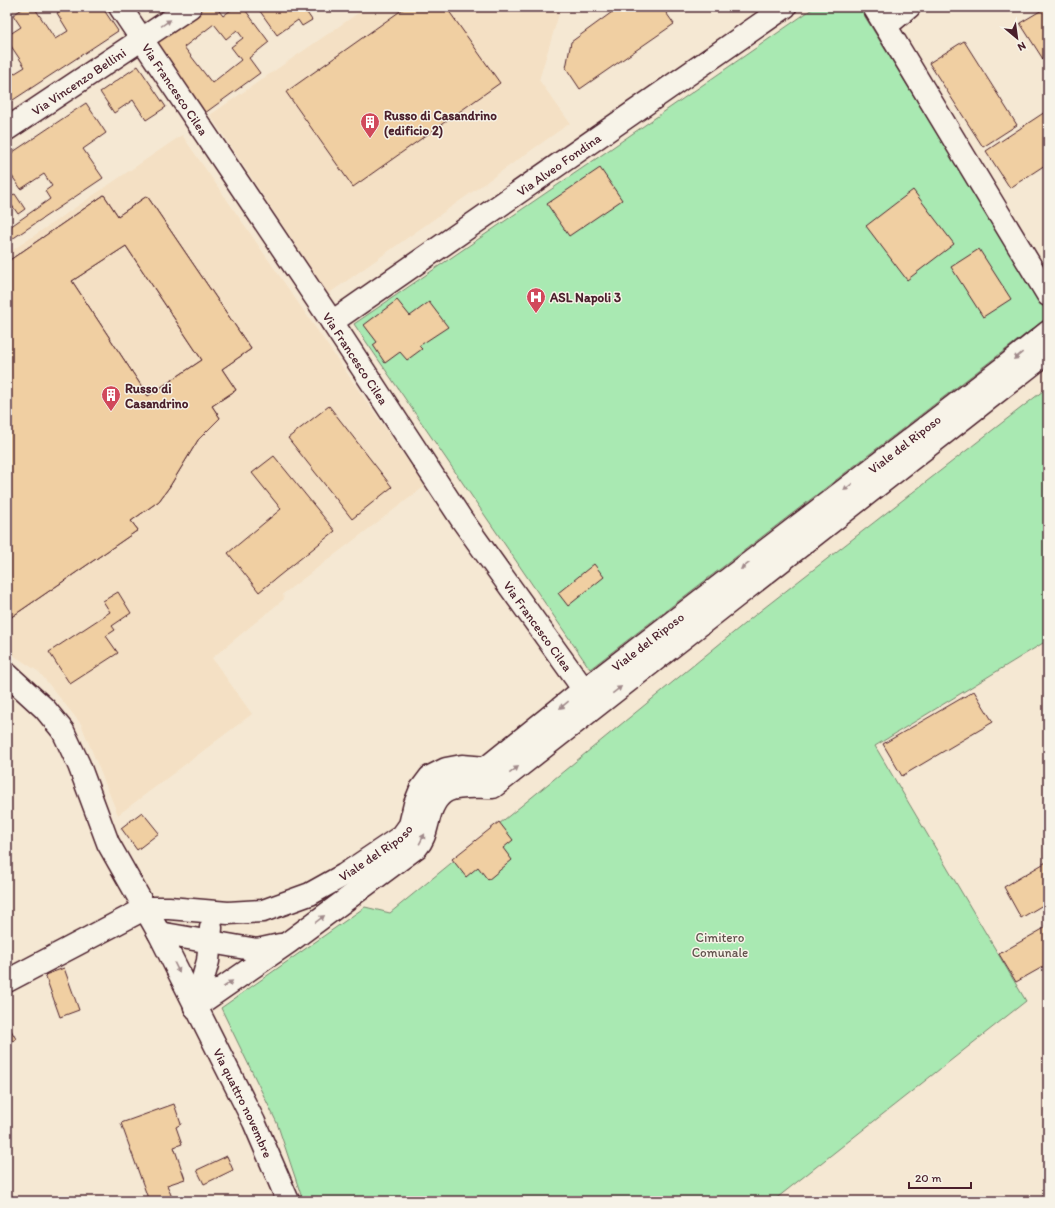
<svg xmlns="http://www.w3.org/2000/svg" width="1055" height="1208" font-family="Itim,sans-serif">
<style>
.built{fill:#f4e0c4}
.green{fill:#a9e9b2;stroke:#7a846e}
.building{fill:#f0cfa2;stroke:#4a1f2b;fill-rule:evenodd}
.lines{fill:none;stroke-linecap:round;stroke-linejoin:round}
.minor-casing{stroke:#4a1f2b;stroke-width:25}
.minor{stroke:#f7f3e8;stroke-width:22}
.oneway{fill:#a0898a}
.labels{text-anchor:middle;dominant-baseline:central;stroke-width:3;stroke-linejoin:round;paint-order:stroke}
.street-label{font-size:13px;fill:#4a1f2b;stroke:#f7f3e8}
.poi-label{font-size:13px;font-weight:bold;fill:#4a1f2b;stroke:#f7f3e8;text-anchor:start}
.park-label{font-size:13px;fill:#62524d;stroke:#f7f3e8}
</style>
<rect width="100%" height="100%" fill="#f5e8d3"/>
<filter id="ink" filterUnits="userSpaceOnUse"><feTurbulence type="fractalNoise" baseFrequency=".025" numOctaves="2"/><feDisplacementMap in="SourceGraphic" scale="8" xChannelSelector="R" yChannelSelector="G"/><feConvolveMatrix kernelMatrix="1 2 1 2 8 2 1 2 1" color-interpolation-filters="sRGB"/></filter>
<g filter="url(#ink)">
<g class="built">
<path d="M367 7H561L539 80 570 123 328 294 210 115Z"/>
<path d="M182 135 425 486 283 594 284 599 212 658 252 714 118 815 81 724 39 672 7 651V254Z"/>
</g>
<g class="green">
<path d="M815 7H859L1048 314V317L590 669 354 324 606 152Z"/>
<path d="M1048 387V640L875 746 1026 1001 773 1201H303L277 1123 221 1008 365 907 390 913 755 615Z"/>
</g>
<g class="building">
<path d="M25 7H34L55 39 68 31 57 13 66 7H102L118 31 7 104V78L25 67 7 40V36L21 27 13 15Z"/>
<path d="M199 7H216L223 16 235 7H243L269 42 249 58 260 73 205 113 153 41ZM214 24 226 39 237 30 243 38 231 47 241 60 212 83 184 47Z"/>
<path d="M257 7H303L312 20 302 26 298 20 277 35Z"/>
<path d="M406 7H446L500 83 353 187 286 92Z"/>
<path d="M619 7H662L674 24 580 89 566 68 571 42Z"/>
<path d="M1047 7H1048V67L1020 23Z"/>
<path d="M964 41 1017 125 983 147 929 63Z"/>
<path d="M138 66 166 107 146 120 133 100 114 113 100 92Z"/>
<path d="M86 103 106 133 83 149 103 178 12 239 7 229 50 199 45 191 52 186 44 174 21 189 7 169V156Z"/>
<path d="M1048 110V163L1010 188 986 151Z"/>
<path d="M600 168 622 200 569 236 547 204Z"/>
<path d="M913 190 954 244 907 280 866 226Z"/>
<path d="M7 192 10 196 15 194 25 209 18 214 9 201 7 202Z"/>
<path d="M104 195 118 216 147 196 251 349 222 369 236 390 212 406 220 418 198 440 170 486 159 501 131 521 138 530 7 620V262ZM126 246 202 360 148 396 72 281Z"/>
<path d="M104 195 118 216 147 196 251 349 222 369 236 390 212 406 220 418 198 440 170 486 159 501 131 521 138 530 7 620V262ZM126 246 202 360 148 396 72 281Z"/>
<path d="M979 249 1011 299 983 317 951 267Z"/>
<path d="M397 300 410 316 429 302 448 327 419 346 422 349 407 360 400 352 385 363 373 345 377 342 364 325Z"/>
<path d="M329 406 392 487 352 519 288 438Z"/>
<path d="M274 456 335 531 259 592 228 553 281 509 252 473Z"/>
<path d="M594 564 604 577 568 606 558 593Z"/>
<path d="M118 592 131 613 112 626 115 630 106 636 118 653 70 684 49 652 110 612 103 601Z"/>
<path d="M974 691 993 722 902 776 883 744Z"/>
<path d="M142 812 159 833 137 850 121 828Z"/>
<path d="M499 822 513 840 503 848 512 860 488 880 478 867 466 877 452 859Z"/>
<path d="M1048 861V902L1021 918 1004 887Z"/>
<path d="M1048 926V964L1016 982 999 954Z"/>
<path d="M64 968 79 1010 60 1017 45 975Z"/>
<path d="M7 1023 16 1039 7 1044Z"/>
<path d="M174 1104 181 1124 176 1127 182 1144 174 1147 185 1179 167 1185 173 1200 149 1201 121 1123Z"/>
<path d="M227 1156 233 1170 204 1184 197 1170Z"/>
</g>
<g class="lines">
<g class="minor-casing">
<g id="minor">
<path id="s1" d="M120 7 332 322 462 520 592 701"/>
<path d="M874 7 1048 295"/>
<path d="M886 26 909 7"/>
<path id="s2" d="M7 129 190 7"/>
<path id="s3" d="M332 322 785 7"/>
<path id="s4" d="M7 674 45 709 63 731 79 765 108 843 159 933 254 1122 288 1201"/>
<path d="M159 933 257 950 280 945"/>
<path id="s5" d="M7 981 146 908H169L228 913 263 911 310 894 344 875 402 836 410 825 415 804 421 789 430 777 446 769 462 766 486 768 584 689 596 681 1007 365 1048 332"/>
<path d="M195 1007 289 942 417 847C424 839 425 832 428 821 437 781 459 787 493 787L1048 352"/>
<path d="M195 1007 208 961 211 928"/>
</g>
</g>
<use href="#minor" class="minor"/>
</g>
<defs><path id="oneway-solid" d="M-6-.8H1V-3.2L6.5 0L1 3.2V.8H-6Z"/></defs>
<g class="oneway">
<use href="#oneway-solid" transform="translate(166 23) rotate(-34)"/>
<use href="#oneway-solid" transform="translate(1018 356) rotate(141)"/>
<use href="#oneway-solid" transform="translate(848 487) rotate(142)"/>
<use href="#oneway-solid" transform="translate(745 566) rotate(142)"/>
<use href="#oneway-solid" transform="translate(617 690) rotate(-38)"/>
<use href="#oneway-solid" transform="translate(564 705) rotate(141)"/>
<use href="#oneway-solid" transform="translate(514 770) rotate(-38)"/>
<use href="#oneway-solid" transform="translate(422 839) rotate(-62)"/>
<use href="#oneway-solid" transform="translate(320 919) rotate(-37)"/>
<use href="#oneway-solid" transform="translate(177 968) rotate(64)"/>
<use href="#oneway-solid" transform="translate(228 984) rotate(-35)"/>
</g>
</g>
<defs>
<g id="building-pin" transform="scale(1)"><path d="M0 17L-7.5 6A9.5 9.5 0 1 1 7.5 6Z" fill="#d1495b" stroke="#f7f3e8"/><path d="M-4-6H4V6H1V3H-1V6H-4ZM-2.5-4.3h1.7v1.8h-1.7ZM.8-4.3h1.7v1.8H.8ZM-2.5-1h1.7V.8h-1.7ZM.8-1h1.7V.8H.8Z" fill="#fff"/></g>
<g id="hospital-pin" transform="scale(1)"><path d="M0 17L-7.5 6A9.5 9.5 0 1 1 7.5 6Z" fill="#d1495b" stroke="#f7f3e8"/><path d="M-5-5h3v3.5h4V-5h3V5h-3V1.5h-4V5h-3Z" fill="#fff"/></g>
</defs>
<g fill-rule="evenodd">
<use href="#building-pin" x="370" y="122"/>
<use href="#hospital-pin" x="536" y="297"/>
<use href="#building-pin" x="111" y="395"/>
</g>
<g class="labels">
<g class="street-label">
<text stroke="none"><textPath href="#s2" startOffset="86">Via Vincenzo Bellini</textPath></text>
<text stroke="none"><textPath href="#s1" startOffset="99">Via Francesco Cilea</textPath></text>
<text stroke="none"><textPath href="#s3" startOffset="276">Via Alveo Fondina</textPath></text>
<text stroke="none"><textPath href="#s1" startOffset="423">Via Francesco Cilea</textPath></text>
<text stroke="none"><textPath href="#s5" startOffset="1087">Viale del Riposo</textPath></text>
<text stroke="none"><textPath href="#s1" startOffset="747">Via Francesco Cilea</textPath></text>
<text stroke="none"><textPath href="#s5" startOffset="763">Viale del Riposo</textPath></text>
<text stroke="none"><textPath href="#s5" startOffset="402">Viale del Riposo</textPath></text>
<text stroke="none"><textPath href="#s4" startOffset="494">Via quattro novembre</textPath></text>
</g>
<g class="poi-label">
<text x="384" y="115">Russo di Casandrino<tspan x="384" dy="15">(edificio 2)</tspan></text>
<text x="550" y="297">ASL Napoli 3</text>
<text x="125" y="388">Russo di<tspan x="125" dy="15">Casandrino</tspan></text>
</g>
<g class="park-label">
<text x="720" y="937">Cimitero<tspan x="720" dy="15">Comunale</tspan></text>
</g>
</g>
<rect width="1055" height="1208" fill="none" stroke="#f7f3e8" stroke-width="24"/>
<rect x="12" y="12" width="1031" height="1184" fill="none" stroke="#4a1f2b" stroke-width="1.5" filter="url(#ink)"/>
<g transform="translate(1017 38) rotate(151)" stroke="#f7f3e8" stroke-width="3" paint-order="stroke">
<path d="M0-3L7 15L0 10L-7 15Z" fill="#4a1f2b"/>
<text y="-6" font-size="11" font-weight="bold" text-anchor="middle" fill="#4a1f2b">N</text>
</g>
<path d="M909 1182v6h62v-6" fill="none" stroke="#4a1f2b" stroke-width="2"/>
<text x="915" y="1182" font-size="12" fill="#4a1f2b" stroke="#f7f3e8" stroke-width="3" paint-order="stroke">20 m</text>
</svg>
